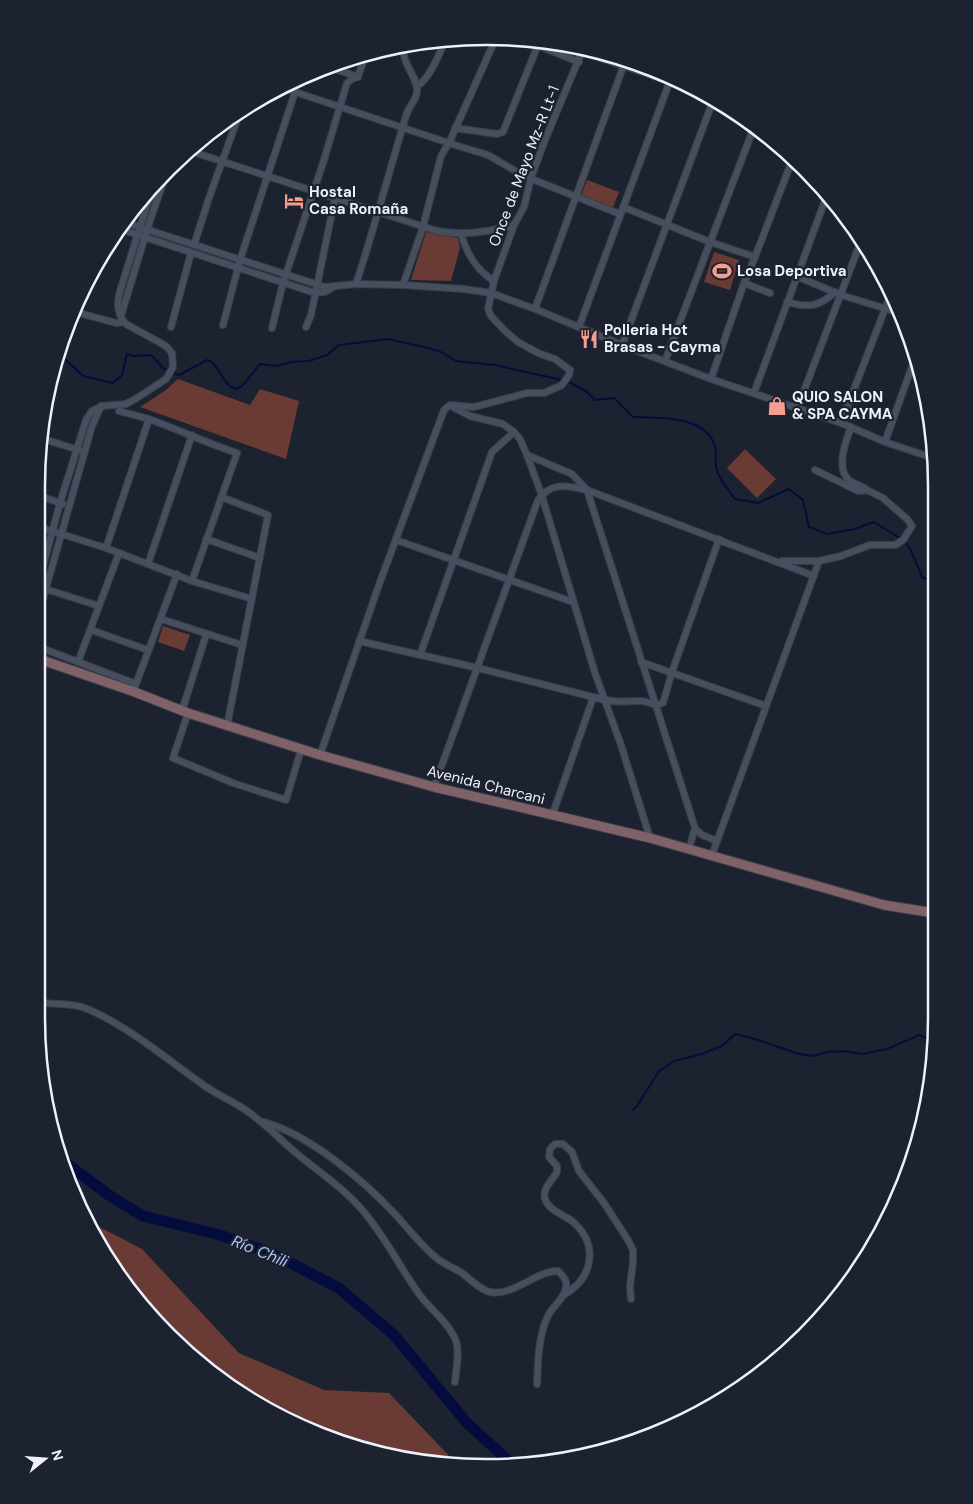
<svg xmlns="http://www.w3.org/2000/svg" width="973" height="1504" font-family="'DM Sans',sans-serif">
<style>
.green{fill:#693b34}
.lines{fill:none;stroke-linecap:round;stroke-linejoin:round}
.stream{stroke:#040c3e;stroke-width:2}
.river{stroke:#040c3e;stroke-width:11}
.street-casing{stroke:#3a3e49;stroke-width:8}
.secondary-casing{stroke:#3a3e49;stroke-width:11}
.street{stroke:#474e5d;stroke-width:6}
.secondary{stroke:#7e6267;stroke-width:9}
.labels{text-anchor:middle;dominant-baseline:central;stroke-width:4.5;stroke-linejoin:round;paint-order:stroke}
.street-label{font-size:15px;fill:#edf1fb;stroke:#1c222f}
.poi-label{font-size:15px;font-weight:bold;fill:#edf1fb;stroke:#1c222f;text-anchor:start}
.water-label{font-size:16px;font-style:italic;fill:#aec3f6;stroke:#1c222f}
.rim{fill:none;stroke:#edf1fb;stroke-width:2.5}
</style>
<rect width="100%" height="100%" fill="#1c222f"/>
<g class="green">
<path d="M163 175 147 221 144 220 158 180Z"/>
<path d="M587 180 619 192 612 210 579 201Z"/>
<path d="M426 232 458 238 460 248 451 281 411 280Z"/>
<path d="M714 252 739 260 730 290 704 282Z"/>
<path d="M178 379 250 405 260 389 299 401 286 459 140 407 166 390Z"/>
<path d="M745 449 776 479 757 498 727 468Z"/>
<path d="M163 626 190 635 184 651 158 642Z"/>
<path d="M90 1222 142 1249 239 1353 324 1390 389 1393 456 1463 342 1444 212 1375 112 1268Z"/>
</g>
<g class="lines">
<g class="stream">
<path d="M59 359 64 358 83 376 113 383 122 375 127 354 134 356 151 355 163 368 168 371"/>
<path d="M173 373 179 375 207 360C219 362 221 385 236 389L242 386 260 364 276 366 291 362 309 361 327 355 339 345 388 339 428 348 441 352 456 361 495 365 562 380"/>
<path d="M567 381 586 391 595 400 614 398 633 417C659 418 705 415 715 446 717 452 715 459 716 465 717 477 728 489 735 499L758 503 789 489 803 500 809 527 827 534 855 529 874 522 903 540 911 550 922 577 935 582"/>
<path d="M633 1110 637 1106 659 1071 674 1061 702 1054 722 1046 735 1034 755 1039 799 1054 812 1056 828 1052 844 1051 862 1054 887 1049 919 1035 933 1040"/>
</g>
<path class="river" d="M59 1158 113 1198 143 1216 220 1235 273 1254 339 1288 394 1335 467 1423 512 1464"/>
<g class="street-casing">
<g id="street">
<path d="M522 39 579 62"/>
<path d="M582 52 702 92"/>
<path d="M329 67 358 77"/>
<path d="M358 77 366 53"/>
<path d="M417 86C430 79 440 52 446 39"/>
<path d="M280 87 458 146 488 155 524 176 620 214"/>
<path d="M455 128 497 134 503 132 540 40"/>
<path d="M190 151 335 198 311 315 306 327"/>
<path d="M335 198 437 231C463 236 489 232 514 225"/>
<path d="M623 207 710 242 755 257"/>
<path d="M127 223 325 287 356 284 403 285 464 289 491 293 535 309 622 345 711 379 841 423 885 442 936 459"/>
<path d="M123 230 315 293 325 292 332 288"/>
<path d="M461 234C467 254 476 270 494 281"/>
<path d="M194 245 209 198 240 112"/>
<path d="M796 276 841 295 900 313"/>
<path d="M744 283 770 293"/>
<path d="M356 284C374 229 389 172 406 116 408 107 416 101 417 92 419 79 402 65 403 46"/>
<path d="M403 285 423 227 441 156 449 143 496 38"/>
<path d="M787 302C808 308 819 307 835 292"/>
<path d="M535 309 626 59"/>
<path d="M72 311 116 323 123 322"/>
<path d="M121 316 147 230 167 171"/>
<path d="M223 325 240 260 295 92"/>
<path d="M171 327 191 253"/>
<path d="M579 327 671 78"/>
<path d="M272 328 283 283 323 163 347 83 352 79 358 77"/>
<path d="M622 345 714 98"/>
<path d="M665 361 754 127"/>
<path d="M711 379 744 283 755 257 793 158"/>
<path d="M754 393 827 195"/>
<path d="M453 407 470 416 503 424 514 432 520 439 527 455 542 496 595 673 621 745 650 838"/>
<path d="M797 409 861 241"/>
<path d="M119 411 149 419"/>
<path d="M841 423 892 291"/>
<path d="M851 427C846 441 835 468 849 480 854 484 862 486 867 490"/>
<path d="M40 438 82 451"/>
<path d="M885 442 916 355"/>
<path d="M527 455 572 474 587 490 695 828 702 835 717 841"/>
<path d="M40 496 63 504"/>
<path d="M221 497 268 515 227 726"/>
<path d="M39 527 106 548 192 581 252 599"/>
<path d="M206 539 260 558"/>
<path d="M396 540 573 602"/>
<path d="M106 548 149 419C179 430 207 443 237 453L192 581"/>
<path d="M782 561H819L841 556 870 545H895L903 540 912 526 907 519 883 498 867 490 858 491 815 470"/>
<path d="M148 564 192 435"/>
<path d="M39 581 60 503 86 420 92 411 102 406 126 404 137 398 166 379 173 367 172 353 166 346 126 324C117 315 117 302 120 291L153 185"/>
<path d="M39 587 99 606"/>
<path d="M39 613 92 426 101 406"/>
<path d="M161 619 242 645"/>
<path d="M91 630 148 650"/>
<path d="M359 641 478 668 605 700C619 703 627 701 641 701 651 701 650 707 663 703L672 672 719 539"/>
<path d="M39 647 136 684"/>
<path d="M420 655 492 452 514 432"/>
<path d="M78 662 119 553"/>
<path d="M641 662 766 706"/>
<path d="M133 692 177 574"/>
<path d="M182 711 206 635"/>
<path d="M188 713 173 758 233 783 286 800 301 750"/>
<path d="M320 755 380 582 444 410 450 405 474 407 527 393H544L562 385 569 375 570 370 555 359 538 353 518 342 505 331 491 316 488 309 494 281 514 225 524 207 531 178 545 140 583 49"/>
<path d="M434 787 538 500C552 481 566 486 587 490L814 576"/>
<path d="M552 816 593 698"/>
<path d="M689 849 695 828"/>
<path d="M712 855 819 561"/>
<path d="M36 1001C52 1006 69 1002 85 1008 125 1024 167 1059 202 1084 214 1093 228 1099 241 1107 262 1120 277 1137 296 1153 319 1172 345 1189 364 1212 385 1237 400 1267 419 1294 430 1309 449 1323 456 1341 460 1353 456 1369 455 1382"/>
<path d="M263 1122C307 1133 363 1180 394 1213 406 1226 425 1250 439 1260 446 1265 454 1268 462 1273 470 1279 480 1290 490 1292 513 1297 537 1270 558 1271 563 1276 568 1281 566 1288 564 1300 551 1307 547 1318 538 1338 538 1363 537 1384"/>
<path d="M564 1295C594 1277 599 1244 572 1221 563 1214 549 1211 545 1199 542 1188 552 1181 557 1172V1166L549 1157 550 1149 555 1144H563L572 1152 579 1171 604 1203 628 1240 633 1250V1262L630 1286 631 1299"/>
</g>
</g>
<g class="secondary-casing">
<path id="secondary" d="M39 659 132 691 188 713 320 755 434 787 650 838 884 905 934 913"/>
</g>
<use href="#street" class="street"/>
<use href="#secondary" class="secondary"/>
</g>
<defs>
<g id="hotel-bare" transform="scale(1.5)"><path d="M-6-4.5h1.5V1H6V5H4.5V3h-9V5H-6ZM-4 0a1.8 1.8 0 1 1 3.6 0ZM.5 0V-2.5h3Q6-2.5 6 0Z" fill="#f59d8f" stroke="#1c222f" stroke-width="2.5" paint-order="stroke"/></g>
<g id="stadium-bare" transform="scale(1.5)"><path d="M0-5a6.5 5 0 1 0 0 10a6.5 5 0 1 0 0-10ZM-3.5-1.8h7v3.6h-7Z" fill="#f59d8f" stroke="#1c222f" stroke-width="2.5" paint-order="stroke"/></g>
<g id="restaurant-bare" transform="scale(1.5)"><path d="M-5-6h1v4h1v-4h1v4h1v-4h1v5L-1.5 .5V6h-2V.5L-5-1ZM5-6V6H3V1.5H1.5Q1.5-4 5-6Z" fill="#f59d8f" stroke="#1c222f" stroke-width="2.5" paint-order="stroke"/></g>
<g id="shop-bare" transform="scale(1.5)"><path d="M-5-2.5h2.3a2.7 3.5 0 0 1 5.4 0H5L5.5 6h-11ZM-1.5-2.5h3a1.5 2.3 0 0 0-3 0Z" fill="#f59d8f" stroke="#1c222f" stroke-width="2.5" paint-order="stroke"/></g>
</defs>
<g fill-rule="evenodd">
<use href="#hotel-bare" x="294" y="201"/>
<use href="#stadium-bare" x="722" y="271"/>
<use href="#restaurant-bare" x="589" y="339"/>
<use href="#shop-bare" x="777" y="406"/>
</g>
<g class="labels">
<g class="street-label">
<text transform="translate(524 166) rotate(-69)">Once de Mayo Mz-R Lt-1</text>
<text transform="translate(486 785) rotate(14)">Avenida Charcani</text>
</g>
<g class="poi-label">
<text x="309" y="192">Hostal<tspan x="309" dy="17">Casa Romaña</tspan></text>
<text x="737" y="271">Losa Deportiva</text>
<text x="604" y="330">Polleria Hot<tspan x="604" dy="17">Brasas - Cayma</tspan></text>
<text x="792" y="397">QUIO SALON<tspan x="792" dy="17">&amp; SPA CAYMA</tspan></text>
</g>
<g class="water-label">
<text transform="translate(260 1251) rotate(22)">Río Chili</text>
</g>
</g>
<path d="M0 0H973V1504H0ZM486 45H487A441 441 0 0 1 928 486V1018A441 441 0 0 1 487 1459H486A441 441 0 0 1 45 1018V486A441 441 0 0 1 486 45Z" fill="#1c222f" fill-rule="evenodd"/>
<path class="rim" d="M486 45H487A441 441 0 0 1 928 486V1018A441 441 0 0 1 487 1459H486A441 441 0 0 1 45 1018V486A441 441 0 0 1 486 45Z"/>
<g transform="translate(45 1459) rotate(73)" stroke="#1c222f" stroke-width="4" paint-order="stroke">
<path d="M0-4L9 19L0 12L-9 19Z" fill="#edf1fb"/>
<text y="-8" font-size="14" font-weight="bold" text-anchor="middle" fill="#edf1fb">N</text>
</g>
</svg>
